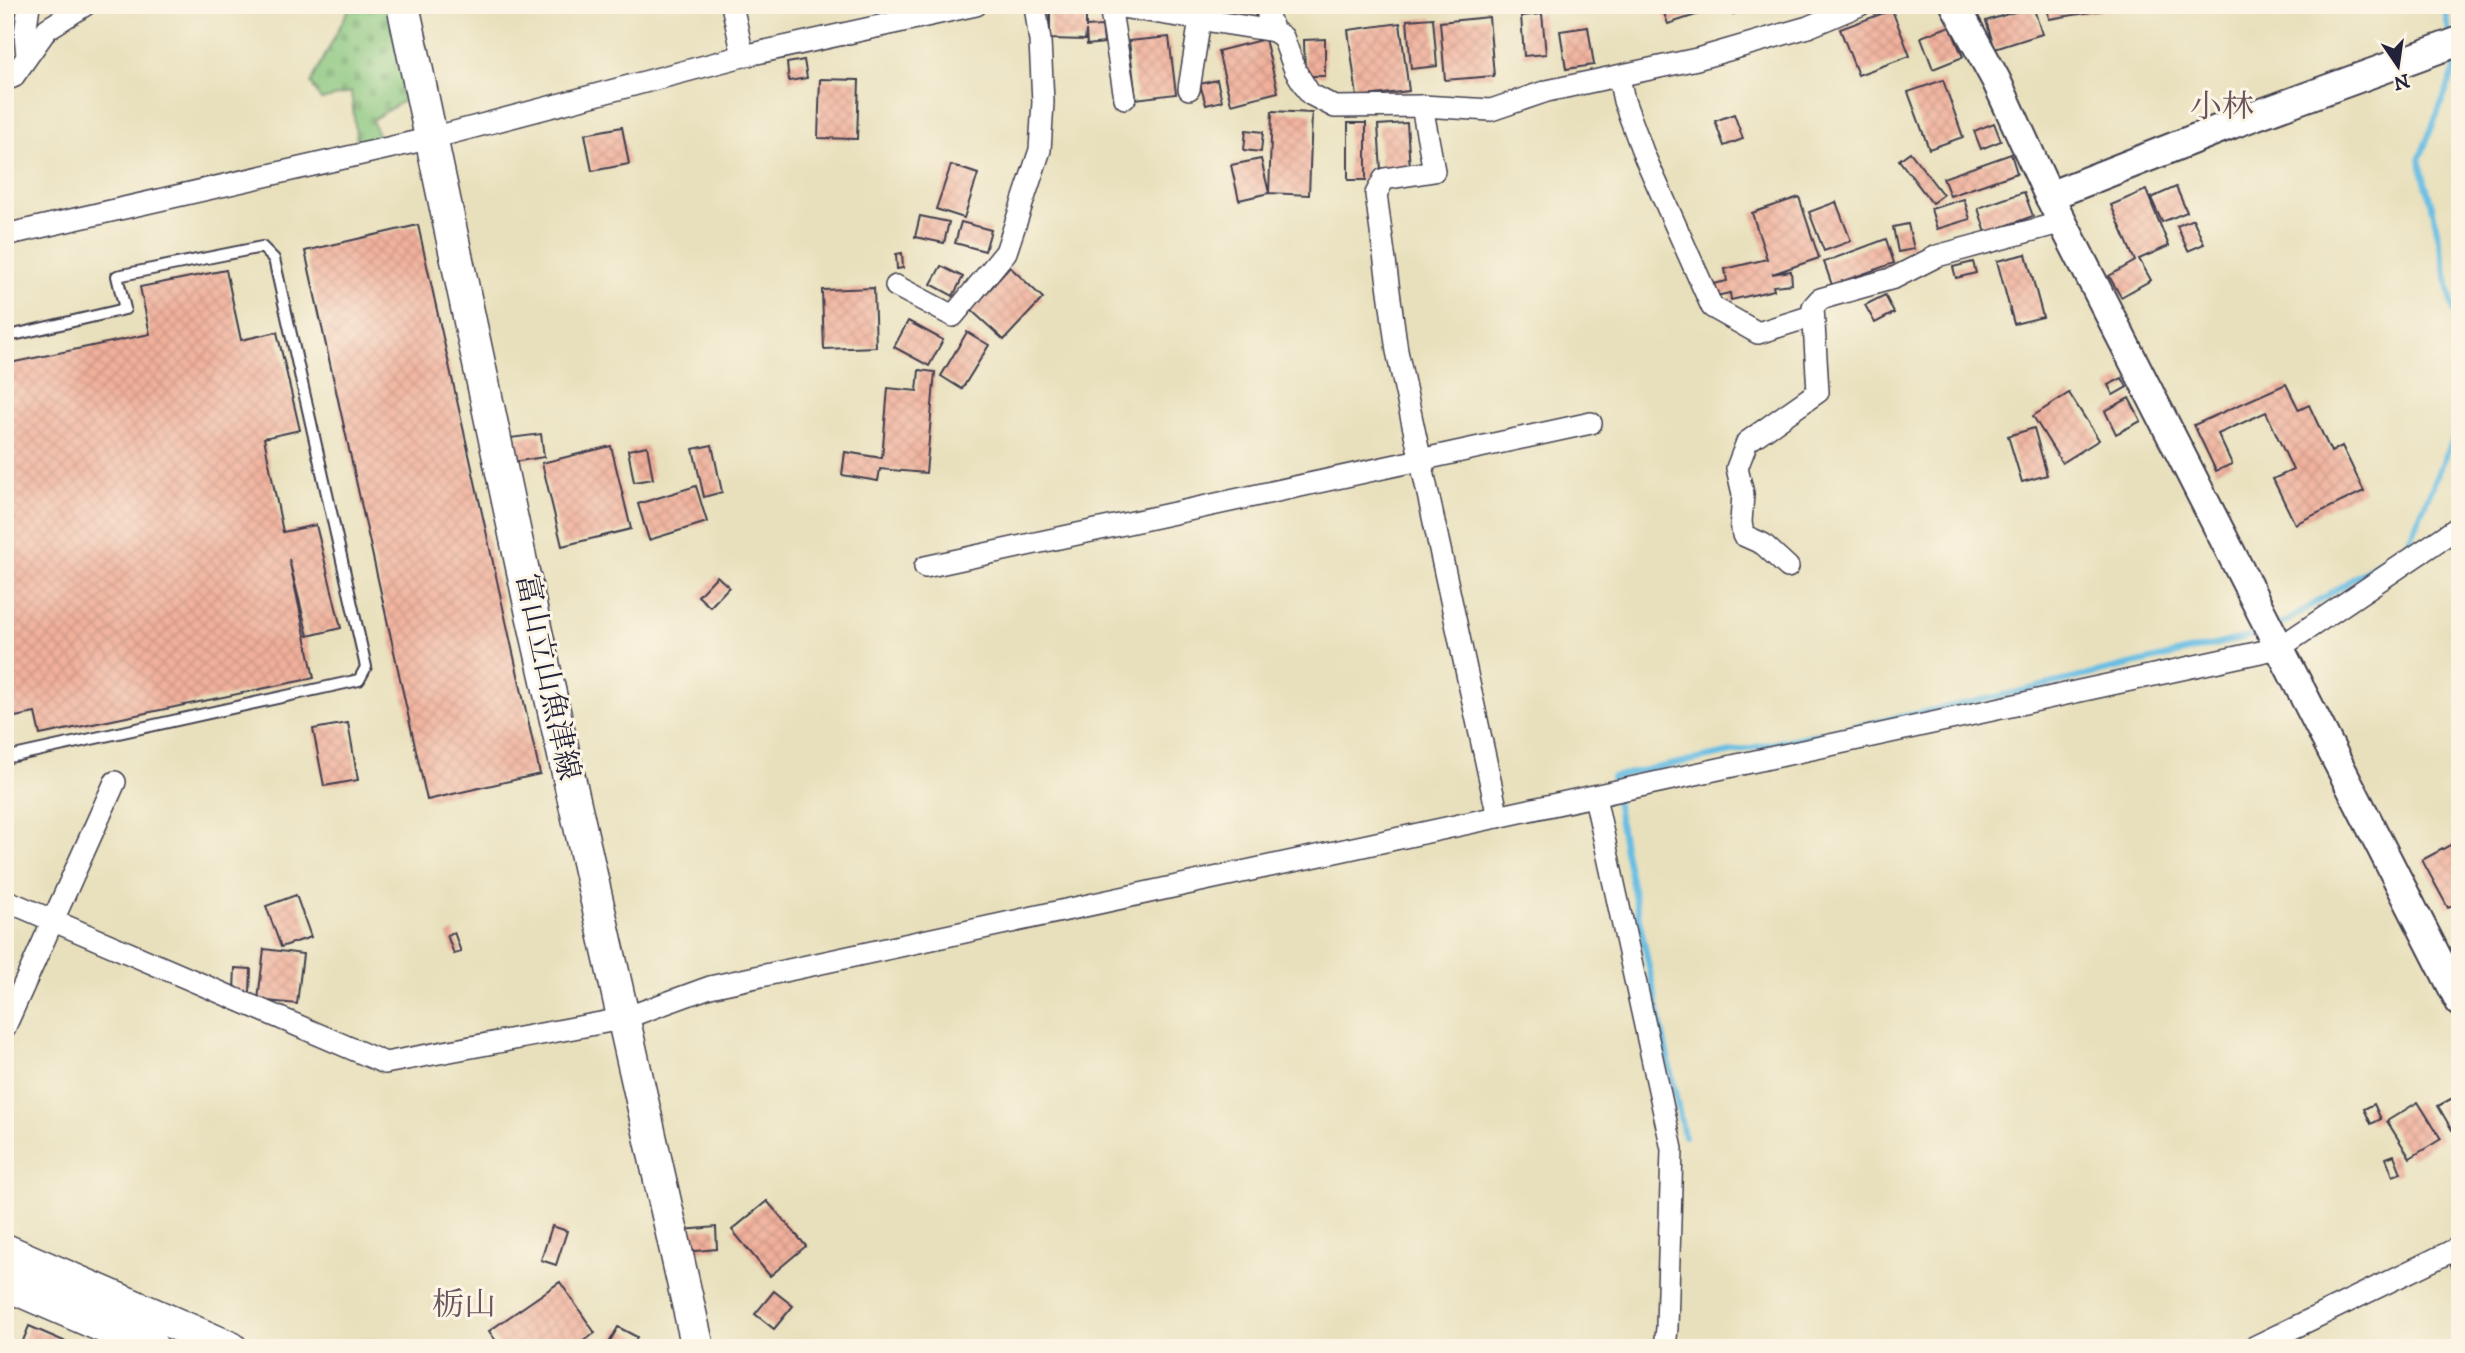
<svg xmlns="http://www.w3.org/2000/svg" width="2465" height="1353" font-family="'IM FELL DW Pica','Noto Serif JP',serif">
<style>
.cemetery{fill:url(#cemetery-stones);stroke:#54745c;stroke-width:2}
.lines{fill:none;stroke-linecap:round;stroke-linejoin:round}
.stream{stroke:#66bde3;stroke-width:6}
.building{fill:url(#building-cross-hatch)}
.lane-casing{stroke:#403e4e;stroke-width:14}
.street-casing{stroke:#403e4e;stroke-width:24}
.secondary-casing{stroke:#403e4e;stroke-width:32}
.primary-casing{stroke:#403e4e;stroke-width:35}
.lane{stroke:#fff;stroke-width:10}
.street{stroke:#fff;stroke-width:21}
.secondary{stroke:#fff;stroke-width:28}
.primary{stroke:#fff;stroke-width:32}
.labels{text-anchor:middle;dominant-baseline:central;stroke-width:6;stroke-linejoin:round;paint-order:stroke}
.street-label{font-size:30px;fill:#22223b;stroke:#fcf5e5}
.neighbourhood-label{font-size:32px;fill:#6a545d;stroke:#fcf5e5}
</style>
<defs>
<pattern id="cemetery-stones" width="16" height="16" patternUnits="userSpaceOnUse" patternTransform="scale(1.75)"><rect width="16" height="16" fill="#86c57c"/><path d="M2 7V4a2 2 0 0 1 4 0v3zM10 15v-3a2 2 0 0 1 4 0v3z" fill="#73a96c"/></pattern>
<pattern id="building-cross-hatch" width="8" height="8" patternUnits="userSpaceOnUse" patternTransform="scale(1.75)"><rect width="8" height="8" fill="#f0b09b"/><path d="M0 0l8 8M0 8l8-8" fill="none" stroke="#ce9786"/></pattern>
</defs>
<rect width="100%" height="100%" fill="#fcf5e5"/>
<filter id="ink" filterUnits="userSpaceOnUse"><feTurbulence type="fractalNoise" baseFrequency=".0143" numOctaves="2"/><feDisplacementMap in="SourceGraphic" scale="14" xChannelSelector="R" yChannelSelector="G"/><feConvolveMatrix kernelMatrix="1 2 1 2 8 2 1 2 1" color-interpolation-filters="sRGB"/></filter>
<filter id="wash" filterUnits="userSpaceOnUse"><feTurbulence type="fractalNoise" baseFrequency=".00686" numOctaves="4" result="noise"/><feDisplacementMap in="SourceGraphic" scale="28" xChannelSelector="R" yChannelSelector="G"/><feGaussianBlur stdDeviation="1.57" result="paint"/><feColorMatrix in="noise" values="0 0 0 0 0 0 0 0 0 0 0 0 0 0 0 0 0 1.4 0 .05"/><feComposite in="paint" operator="in"/></filter>
<g filter="url(#wash)">
<rect width="100%" height="100%" fill="#e8e0bc"/>
<g class="cemetery">
<path d="M5 5H20L15 23V48L5 44Z"/>
<path d="M351 5H392L413 95 372 120 379 137 357 142 351 92 321 100 311 83Z"/>
</g>
<g class="lines">
<g class="stream">
<path d="M2444 5 2450 37"/>
<path d="M2452 51 2455 69 2419 160 2432 206 2460 342"/>
<path d="M2277 625 2289 620 2408 543 2460 423"/>
<path d="M1684 1136 1624 846 1612 777 1996 697 2251 636 2263 631"/>
</g>
</g>
<g id="blocks">
<g class="building">
<path d="M1231 5H1256L1255 22 1231 21Z"/>
<path d="M1661 5H1707L1708 11 1668 24Z"/>
<path d="M1731 5H1758L1759 8 1733 14Z"/>
<path d="M1975 5H2002V6L1977 14Z"/>
<path d="M2047 5H2116V8L2049 19Z"/>
<path d="M2033 6 2042 34 1995 49 1986 21Z"/>
<path d="M1050 8 1086 9V27L1102 26 1104 43 1087 45 1086 30 1085 40 1050 39Z"/>
<path d="M1892 10 1910 56 1858 75 1840 29Z"/>
<path d="M1542 14 1546 54 1524 56 1521 16Z"/>
<path d="M1489 17 1494 76 1445 80 1440 22Z"/>
<path d="M1433 18 1437 66 1411 69 1407 20Z"/>
<path d="M1400 23 1409 91 1357 97 1348 30Z"/>
<path d="M1950 26 1963 57 1933 69 1921 37Z"/>
<path d="M1588 27 1594 65 1566 69 1560 31Z"/>
<path d="M1169 37 1176 94 1136 99 1129 41Z"/>
<path d="M1265 39 1278 92 1231 104 1218 51Z"/>
<path d="M1325 39V76H1305L1304 40Z"/>
<path d="M804 60 807 78 789 81 787 63Z"/>
<path d="M820 79 859 80 857 139 818 138Z"/>
<path d="M1217 80 1222 101 1206 105 1200 84Z"/>
<path d="M1943 80 1963 137 1929 149 1908 92Z"/>
<path d="M1272 111 1312 113 1309 195 1269 193 1239 200 1231 165 1261 159 1269 193Z"/>
<path d="M1734 114 1743 139 1724 146 1715 121Z"/>
<rect x="1348" y="123" width="18" height="57"/>
<path d="M1407 123 1410 169 1381 171 1378 125Z"/>
<path d="M1994 123 2001 141 1981 149 1974 131Z"/>
<path d="M622 127 629 164 592 171 585 134Z"/>
<path d="M1246 130 1263 132 1261 152 1244 150Z"/>
<path d="M1910 152 1943 195 1932 203 1899 160Z"/>
<path d="M2011 154 2017 173 1950 196 1943 178Z"/>
<path d="M951 165 978 174 964 218 936 209Z"/>
<path d="M2176 187 2187 212 2162 222 2151 198Z"/>
<path d="M2146 190 2169 246 2139 259 2151 280 2121 297 2109 276 2135 261 2111 205Z"/>
<path d="M2024 192 2033 216 1986 233 1978 208Z"/>
<path d="M1799 197 1819 258 1772 274 1791 271 1792 284 1773 286 1774 290 1731 300 1730 293 1716 296 1713 284 1727 281 1725 269 1767 259 1752 213Z"/>
<path d="M1964 199 1970 219 1937 229 1931 209Z"/>
<path d="M1836 202 1851 241 1824 251 1809 212Z"/>
<path d="M920 216 949 222 944 243 915 237Z"/>
<path d="M2193 219 2204 244 2188 251 2177 226Z"/>
<path d="M961 222 991 230 985 251 955 243Z"/>
<path d="M1908 224 1914 249 1898 252 1893 227Z"/>
<path d="M418 225 540 774 427 800 305 251Z"/>
<path d="M1886 239 1894 263 1832 285 1824 262Z"/>
<path d="M902 253 903 268 897 269 896 254Z"/>
<path d="M2026 254 2043 317 2014 324 1997 261Z"/>
<path d="M1973 262 1976 273 1956 278 1953 267Z"/>
<path d="M941 266 963 277 953 296 931 284Z"/>
<path d="M1010 267 1043 298 1004 340 971 310Z"/>
<path d="M226 270 241 340 277 332 300 430 264 438 283 532 316 525 341 628 308 636 289 559 314 678 40 735 35 713 5 719V364L150 334 140 287Z"/>
<path d="M874 288 876 347 824 349 822 290Z"/>
<path d="M1885 295 1894 313 1875 323 1865 305Z"/>
<path d="M908 321 943 340 929 366 894 347Z"/>
<path d="M967 332 989 345 962 389 941 376Z"/>
<path d="M919 370 935 372 926 473 880 469 878 481 842 475 845 452 882 458 888 388 917 391Z"/>
<path d="M2122 378 2127 387 2113 395 2108 385Z"/>
<path d="M2286 384 2299 410 2309 405 2331 452 2342 446 2364 491 2295 524 2273 479 2293 470 2266 412 2218 434 2232 464 2216 471 2194 425Z"/>
<path d="M2069 393 2099 440 2062 463 2033 416Z"/>
<path d="M2129 398 2141 421 2116 434 2105 411Z"/>
<path d="M2034 428 2047 475 2022 482 2008 436Z"/>
<path d="M541 434 544 457 513 462 510 438Z"/>
<path d="M712 445 722 492 704 497 693 449Z"/>
<path d="M611 446 631 529 562 546 542 463Z"/>
<path d="M647 446 653 479 634 482 628 450Z"/>
<path d="M696 486 707 522 649 540 638 504Z"/>
<path d="M717 576 729 587 710 607 698 596Z"/>
<path d="M348 723 358 780 324 786 313 729Z"/>
<path d="M2454 843 2460 855V902L2448 908 2422 860Z"/>
<path d="M296 895 311 937 281 947 266 906Z"/>
<path d="M454 932 461 952 454 954 447 935Z"/>
<path d="M264 949 303 954 297 1004 258 1000Z"/>
<path d="M235 968 251 969 250 992 234 991Z"/>
<path d="M2460 1094V1126L2452 1130 2438 1106Z"/>
<path d="M2418 1102 2441 1139 2410 1158 2387 1121Z"/>
<path d="M2374 1104 2381 1119 2371 1124 2364 1109Z"/>
<path d="M2394 1155 2401 1173 2393 1176 2386 1158Z"/>
<path d="M767 1201 806 1246 770 1276 732 1230Z"/>
<path d="M552 1226 567 1231 556 1265 541 1260Z"/>
<path d="M716 1227 717 1249 685 1252 683 1230Z"/>
<path d="M2458 1257 2460 1280 2458 1281 2449 1261Z"/>
<path d="M560 1282 595 1333 573 1348H501L489 1331Z"/>
<path d="M774 1291 793 1306 774 1329 755 1314Z"/>
<path d="M29 1326 80 1348H20Z"/>
<path d="M618 1327 637 1337 631 1348H606Z"/>
</g>
</g>
</g>
<g filter="url(#ink)">
<use href="#blocks" fill-opacity="0" stroke="#403e4e" stroke-width="2"/>
<g class="lines">
<g class="lane-casing">
<path id="lane" d="M5 337 125 309 117 276 262 247 274 259 366 667 359 680 5 758"/>
</g>
<g class="street-casing">
<g id="street">
<path d="M732 5 743 56"/>
<path d="M1108 5 1274 31"/>
<path d="M1110 5 1125 98"/>
<path d="M1268 5V16L1274 31 1283 37 1295 70 1310 94 1335 107 1422 106 1434 171 1384 179 1376 194 1397 351 1498 817"/>
<path d="M27 56 25 34 29 5"/>
<path d="M1619 77 1624 101 1644 155 1712 307 1758 333 1812 316"/>
<path d="M5 80 13 77 47 29 85 5"/>
<path d="M1189 89 1202 7"/>
<path d="M1422 106 1491 110 1547 91 1697 59 1808 27 1860 5"/>
<path d="M5 235 432 138 743 56 976 5"/>
<path d="M896 286 953 316 1006 252 1040 150 1043 102 1040 41 1035 5"/>
<path d="M925 567 1591 423"/>
<path d="M1788 567 1763 544 1743 535 1741 522 1743 494 1737 468 1747 442 1818 392 1813 307 1820 299 1894 278 1937 256 2063 222"/>
<path d="M1595 797 1672 1149 1667 1328 1665 1348"/>
<path d="M5 900 385 1063 622 1019 710 987 2279 648 2460 526"/>
<path d="M5 1027 115 782"/>
<path d="M2252 1348 2460 1247"/>
</g>
</g>
<g class="secondary-casing">
<g id="secondary">
<path d="M1955 5 1996 80 2049 196 2460 1002"/>
<path d="M2049 196 2232 124 2460 41"/>
</g>
</g>
<g class="primary-casing">
<g id="primary">
<path d="M403 5 532 614 698 1348"/>
<path d="M5 1250 231 1348"/>
<path d="M5 1284 153 1348"/>
</g>
</g>
<use href="#lane" class="lane"/>
<use href="#street" class="street"/>
<use href="#secondary" class="secondary"/>
<use href="#primary" class="primary"/>
</g>
</g>
<g class="labels">
<g class="street-label">
<text transform="translate(547 677) rotate(78)">富山立山魚津線</text>
</g>
<g class="neighbourhood-label">
<text x="2222" y="108">小林</text>
<text x="464" y="1306">栃山</text>
</g>
</g>
<rect width="2465" height="1353" fill="none" stroke="#fcf5e5" stroke-width="28"/>
<g transform="translate(2398 66) rotate(167)" stroke="#fcf5e5" stroke-width="5" paint-order="stroke">
<path d="M0-5L12 26L0 18L-12 26Z" fill="#22223b"/>
<text y="-10" font-size="19" font-weight="bold" text-anchor="middle" fill="#22223b">N</text>
</g>
</svg>
